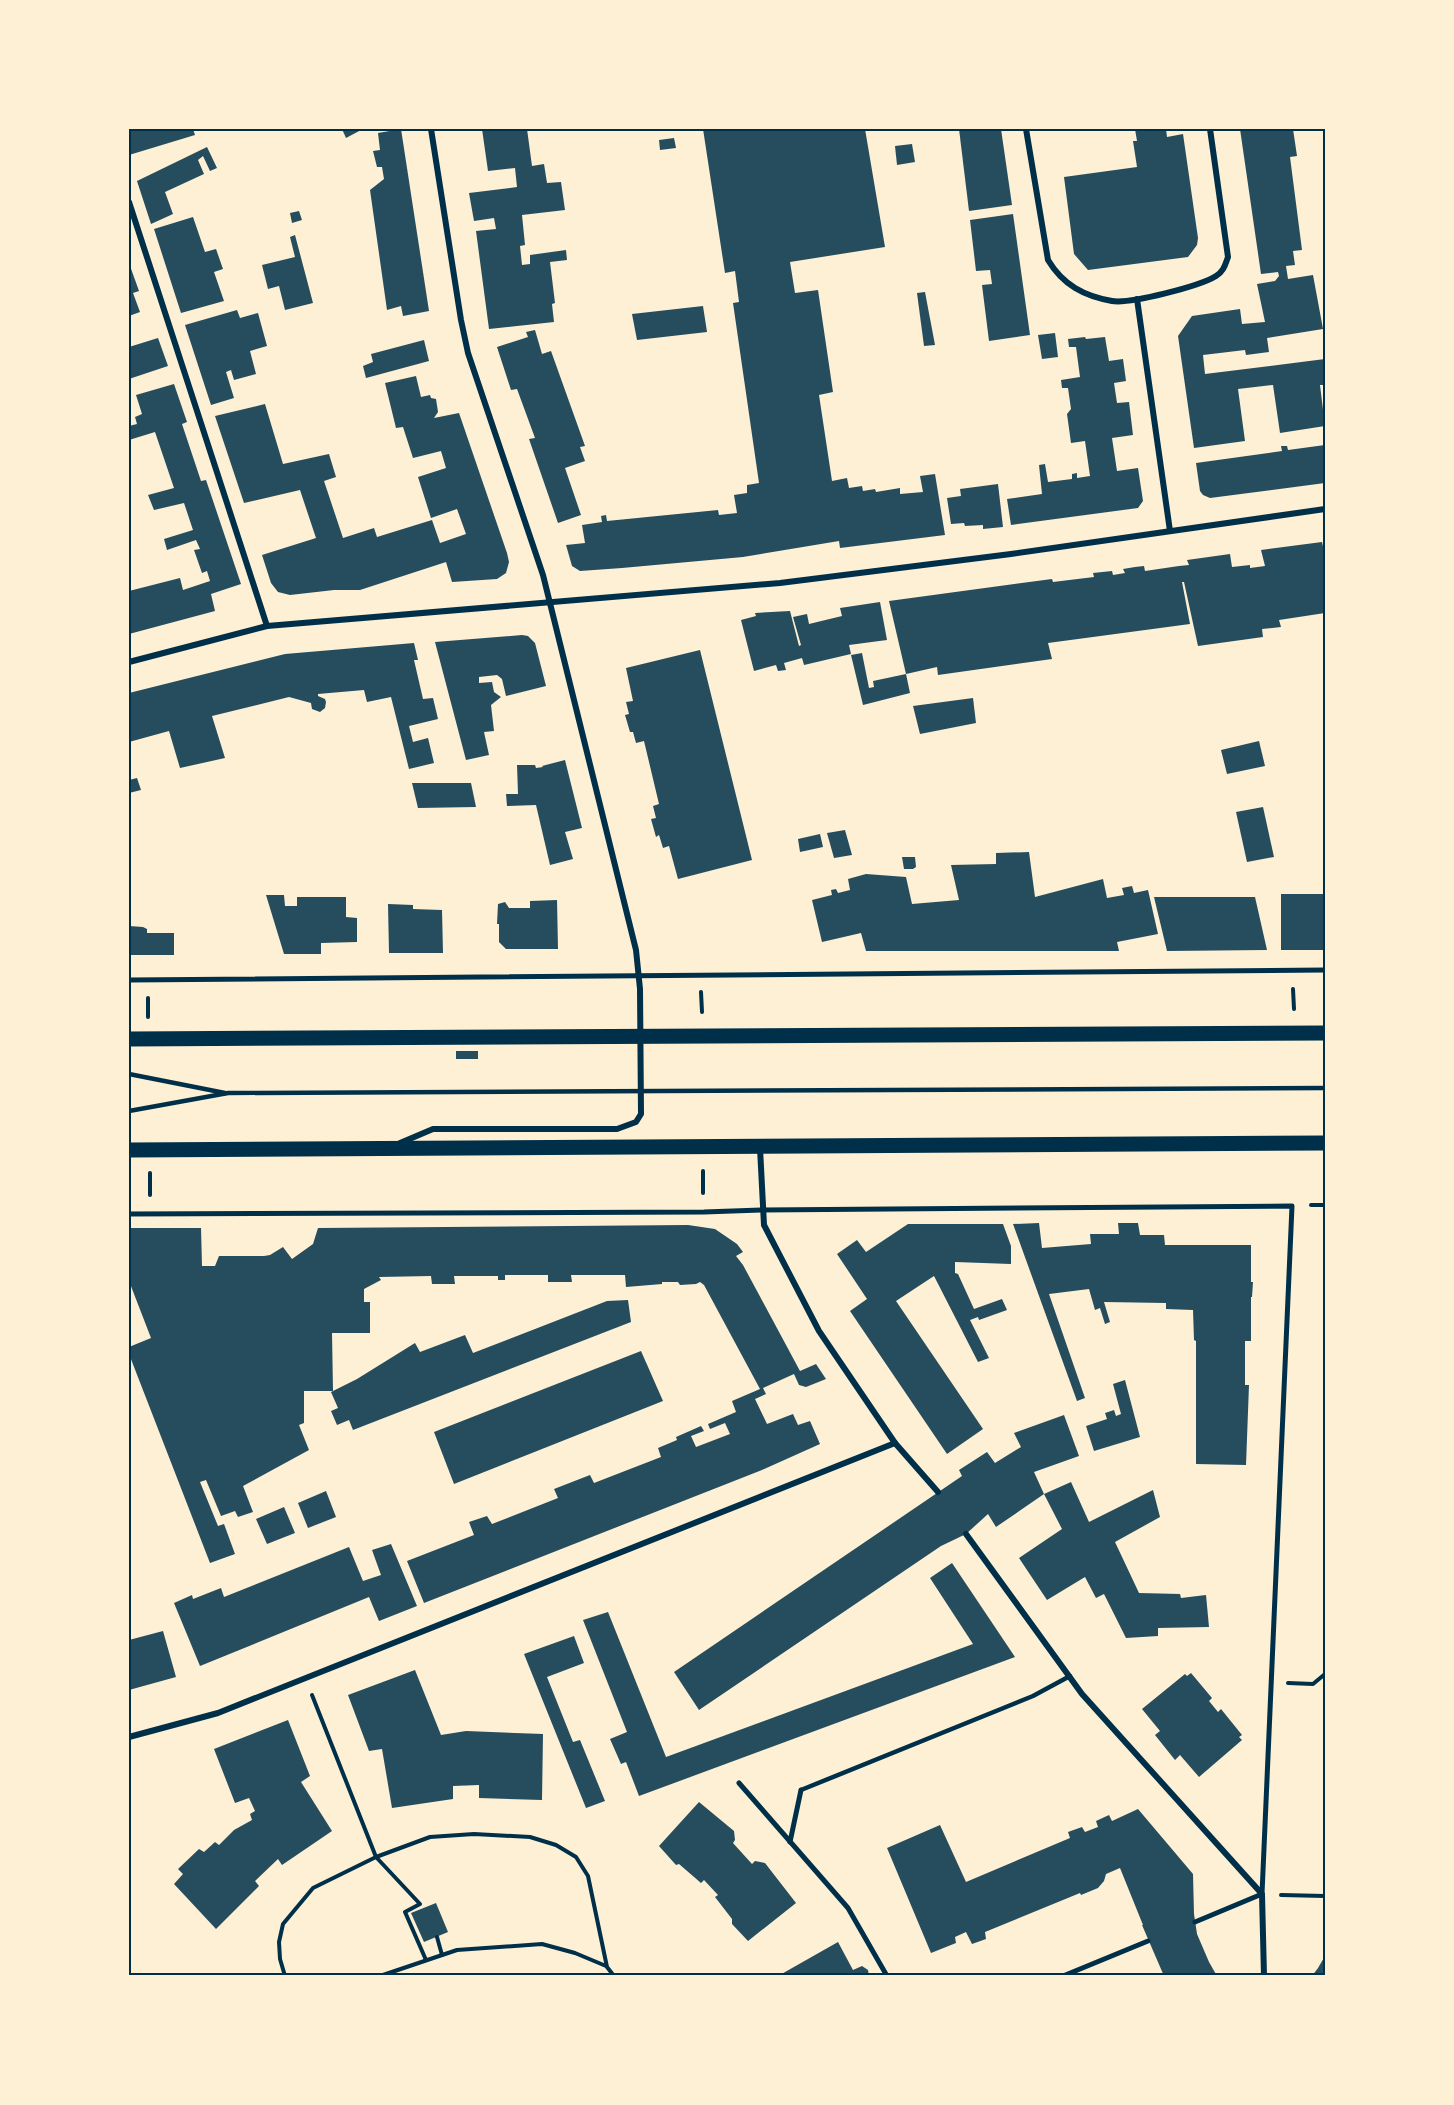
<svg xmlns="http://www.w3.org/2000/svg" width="1454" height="2105" font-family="Arial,sans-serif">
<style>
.building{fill:#264d5e}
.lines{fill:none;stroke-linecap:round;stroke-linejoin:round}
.path{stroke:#003049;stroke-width:4}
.service{stroke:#003049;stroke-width:4.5}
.pedestrian{stroke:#003049;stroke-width:5}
.minor{stroke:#003049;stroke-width:6}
.primary{stroke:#003049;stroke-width:15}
.neatline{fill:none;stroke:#003049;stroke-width:2}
</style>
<rect width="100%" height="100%" fill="#fdf0d5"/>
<g class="building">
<path d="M129 129H193L195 135 129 155Z"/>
<path d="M342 129H363L346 138Z"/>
<path d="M401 129 429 311 403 316 401 306 387 310 370 190 384 179 382 167H377L373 151 380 150 378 133Z"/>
<path d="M482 129H527L532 166 544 164 547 183 561 182 565 210 522 215 525 245 520 246 522 265 530 264V255L566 250 567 260 550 262 555 303 552 304 554 322 489 329 476 231 496 229 494 218 474 221 469 193 517 187 515 168 488 171Z"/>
<path d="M703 129H865L885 247 790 262 795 293 818 290 833 392 819 395 832 481 847 478 849 488 862 486 863 491 875 489 876 492 900 488V494L923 492 920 476 935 474 945 535 840 548 839 541 743 557 622 568 580 571 572 566 566 545 585 543 582 525 602 522 601 516 606 515 607 521 718 510 719 515 737 513 734 495 747 493V485L759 483 733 303 739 302 735 271 725 273Z"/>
<path d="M959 129H1001L1012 205 969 211Z"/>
<path d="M1135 129H1166L1167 137 1183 134 1198 238 1197 245 1188 257 1088 270 1074 254 1064 177 1137 167 1133 141H1137Z"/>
<path d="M1240 129H1293L1297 156 1290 157 1302 250 1293 251 1295 265 1286 266 1288 279 1313 275 1323 329 1267 338 1269 352 1246 355 1245 350 1203 355 1205 374 1325 359V385H1320L1325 426 1280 433 1273 385 1238 389 1245 441 1194 448 1178 336 1192 316 1240 309 1242 324 1265 322 1257 284 1275 281 1279 276 1278 272 1261 274Z"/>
<path d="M674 138 676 148 660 150 659 140Z"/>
<path d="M912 144 915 162 897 165 895 146Z"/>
<path d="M207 147 217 168 210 171 203 156 198 160 204 174 165 192 173 214 151 224 137 181Z"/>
<path d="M299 211 302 220 292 223 290 213Z"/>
<path d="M1013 214 1030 335 989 341 982 285 992 284 990 270 976 271 970 220Z"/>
<path d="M193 217 205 252 216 249 223 269 214 272 224 301 181 313 154 229Z"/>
<path d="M295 235 313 303 285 310 279 286 268 289 262 265 295 257 290 237Z"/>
<path d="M129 263 139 291 133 293 140 312 129 316Z"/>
<path d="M925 292 935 345 924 346 917 293Z"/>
<path d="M703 306 707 332 637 340 632 314Z"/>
<path d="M237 310 240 318 258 313 267 346 250 351 256 374 234 380 231 370 226 372 234 398 211 405 185 325Z"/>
<path d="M535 330 542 354 551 351 585 446 580 447 585 461 565 468 581 515 558 523 529 439 535 438 517 389 511 390 497 347 528 337 526 332Z"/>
<path d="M1055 333 1058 357 1042 359 1038 335Z"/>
<path d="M1085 337 1086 339 1105 337 1109 361 1123 359 1126 381 1114 383 1117 403 1129 402 1133 435 1112 438 1117 471 1138 468 1143 501 1138 508 1011 525 1007 499 1042 494 1039 465 1045 464 1048 482 1072 479V474L1077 473V478L1090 476 1085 441 1071 443 1067 414 1071 409 1068 388H1062L1061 380 1080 377 1076 347H1069L1068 339Z"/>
<path d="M158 338 168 366 129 379V347Z"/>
<path d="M424 340 429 361 366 378 363 366 373 362 371 354Z"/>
<path d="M416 376 421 397 430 395 431 398 436 399 438 412 434 418 459 413 507 553 509 562 506 573 497 579 452 582 446 562 360 590H334L290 595 278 592 271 583 262 555 316 538 300 490 244 503 215 416 265 404 283 464 329 454 336 477 324 481 343 538 374 528 377 537 432 520 440 543 466 534 457 509 431 518 418 477 446 468 441 451 413 458 403 427 396 428 385 383Z"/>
<path d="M174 384 187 422 182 424 201 481 206 480 241 584 211 594 215 611 129 634V591L180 578 183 590 210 581 207 571 202 573 194 550 200 549 196 540 167 550 164 539 193 530 184 503 154 510 148 495 174 488 155 432 129 440V426L137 424 135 417 142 414 136 395Z"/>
<path d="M1325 445V483L1210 498 1203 495 1200 491 1196 463 1282 451 1281 446H1287L1288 450Z"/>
<path d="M998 484 1003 527 983 529V525L965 526 964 523 951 524 947 498 961 496 960 489Z"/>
<path d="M1322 542 1325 555V613L1279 620 1281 627 1262 629 1263 637 1198 646 1184 582H1182L1190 624 1048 643 1052 659 938 675 937 667 906 674 889 601 1052 579 1053 582 1094 577 1093 573 1112 571 1113 575 1125 573 1123 569 1135 567 1144 566 1145 571 1179 566 1189 565 1187 560 1230 554 1232 567 1250 565V568L1265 566 1261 550Z"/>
<path d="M880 602 887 640 849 645 851 654 804 665 802 658 784 663 786 670 778 671 776 665 754 671 741 620 756 616 755 613 790 611 799 646 801 645 793 617 807 614 809 624 842 616 840 608Z"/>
<path d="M522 635 528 636 535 643 546 686 506 696 502 679 497 675 479 677V683L492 682 494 692 501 697 491 705 494 731 484 732 489 755 466 760 435 642Z"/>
<path d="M414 643 418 660H414L423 699 433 698 438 719 409 726 413 742 428 738 434 763 409 769 391 697 367 702 364 690 318 694V696L325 699 326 702 325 708 320 712 312 709 311 703 289 697 212 716 225 758 180 768 169 731 129 742V693L285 654Z"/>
<path d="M700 650 752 860 678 879 669 846 663 848 659 835 656 837 651 819 656 818 653 806 659 804 644 741 636 743 633 732H630L625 715 629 714 626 702 633 701 626 668Z"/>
<path d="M862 653 869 688 874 687 873 681 906 674 910 693 863 705 851 655Z"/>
<path d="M973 698 976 723 920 734 913 706Z"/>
<path d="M1259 741 1265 766 1227 774 1221 750Z"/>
<path d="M565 760 582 828 565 832 573 859 550 865 536 805 507 806 506 794H518L517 765H535L536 768 543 767 542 766Z"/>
<path d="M137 778 141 790 129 793V780Z"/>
<path d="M412 783H471L476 807 418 808Z"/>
<path d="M1263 807 1274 857 1247 862 1236 812Z"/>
<path d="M845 830 852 855 834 858 827 833Z"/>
<path d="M820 834 823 847 800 852 798 839Z"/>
<path d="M1029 852 1035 897 1103 879 1107 898 1124 895 1122 888 1132 886 1134 893 1148 890 1158 934 1117 942 1119 951H866L861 933 822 942 812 900 832 895 831 890 836 889 838 893 850 890 848 879 866 874 906 877 912 904 959 900 951 865 996 864V853Z"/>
<path d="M902 857H915L916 867 913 869H904Z"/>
<rect x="1281" y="894" width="44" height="56"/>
<path d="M266 895H284L285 906H297V897H346V917L357 918V942L321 943V954H284Z"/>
<path d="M1154 897H1255L1267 950 1167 951Z"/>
<path d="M557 900 558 949H506L499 942V924H497L498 904 505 902 509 908H530V901Z"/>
<path d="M388 904 413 905V909L442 910 443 953H389Z"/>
<path d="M129 926 143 927 147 929V933H174V955H129Z"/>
<rect x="456" y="1051" width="22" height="8"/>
<path d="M1039 1223 1042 1248 1091 1244 1090 1234H1119L1118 1223H1138L1140 1235H1164L1165 1245H1251V1282H1253L1252 1297H1251V1341H1245V1385H1249L1246 1465 1196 1464V1341L1194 1340 1193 1310 1166 1309V1303L1104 1302 1110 1322 1105 1324 1100 1308 1095 1310 1089 1289 1049 1294 1085 1398 1077 1401 1013 1224Z"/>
<path d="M908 1224H1003L1011 1246V1264L955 1262V1273L958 1274 974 1309 1002 1299 1007 1310 979 1320 978 1317 970 1320 989 1358 978 1362 934 1276 896 1301 983 1429 947 1454 850 1311 867 1299 837 1254 857 1240 866 1252Z"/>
<path d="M688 1225 715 1229 737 1244 743 1252 736 1256 743 1265 800 1371 816 1364 826 1379 806 1387 799 1385 794 1374 763 1388 766 1394 755 1399 767 1424 793 1414 798 1425 810 1421 820 1444 762 1470 424 1603 407 1561 474 1535 469 1522 487 1516 492 1524 558 1498 554 1489 590 1475 594 1483 661 1457 658 1448 677 1440 676 1437 701 1426 704 1431 691 1436 696 1447 730 1434 725 1423 710 1429 708 1424 736 1412 732 1401 760 1389 704 1285 700 1282 696 1284 680 1285 678 1282H662V1284L626 1287 625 1275H571L572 1282H548V1275H505V1280H498V1276H454L455 1284H432L431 1276 379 1277 381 1280 364 1289V1302H370V1333H332L333 1391 357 1379 415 1343 420 1352 465 1335 473 1353 607 1301 628 1300 631 1322 353 1430 349 1420 337 1425 331 1411 338 1408 331 1392 333 1391H304V1423L299 1425 309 1450 243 1486 253 1512 238 1517 235 1511 221 1516 206 1480 200 1482 218 1526 224 1524 235 1554 210 1563 129 1354V1347L151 1338 129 1281V1228H201L202 1266H215L219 1256H264L270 1255 283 1247 292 1259 313 1244 318 1228Z"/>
<path d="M641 1351 663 1401 454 1484 434 1432Z"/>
<path d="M1125 1380 1140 1437 1094 1451 1086 1426 1107 1419 1105 1413 1114 1410 1116 1416 1121 1414 1113 1384Z"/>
<path d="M1064 1415 1079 1456 1034 1472 1044 1494 996 1527 988 1514 966 1534 941 1546 699 1710 674 1672 962 1476 959 1470 987 1452 995 1463 1021 1447 1014 1433Z"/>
<path d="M1071 1482 1089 1522 1153 1490 1160 1517 1115 1542 1139 1593 1180 1594 1181 1598 1206 1595 1209 1627 1158 1628V1636L1126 1638 1104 1594 1096 1598 1085 1577 1047 1600 1019 1558 1062 1529 1044 1494Z"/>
<path d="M326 1491 336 1517 308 1528 298 1503Z"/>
<path d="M284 1507 295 1533 267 1544 256 1519Z"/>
<path d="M391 1544 417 1606 379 1621 369 1597 200 1666 174 1603 192 1595 193 1599 221 1588 224 1597 349 1547 363 1581 381 1575 372 1550Z"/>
<path d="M952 1563 1015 1657 639 1796 626 1762 621 1764 610 1739 627 1732 583 1620 608 1612 666 1757 973 1644 930 1578Z"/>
<path d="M163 1631 176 1677 129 1690V1640Z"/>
<path d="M574 1636 584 1663 547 1677 573 1742 580 1740 605 1801 586 1808 524 1654Z"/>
<path d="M415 1670 441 1735 466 1731 543 1734 542 1800 479 1798V1785L453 1786V1799L392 1808 382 1749 369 1751 348 1695Z"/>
<path d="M1191 1673 1212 1698 1209 1701 1218 1712 1221 1709 1242 1735 1239 1737 1242 1740 1199 1777 1180 1755 1175 1760 1155 1735 1160 1731 1142 1709 1185 1674 1187 1676Z"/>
<path d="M288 1720 310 1776 301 1782 332 1831 282 1865 278 1859 255 1881 259 1886 216 1929 174 1884 183 1874 178 1869 199 1849 204 1852 215 1842 219 1845 234 1830 252 1820 250 1814 255 1811 249 1798 235 1803 214 1749Z"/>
<path d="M699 1802 734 1831 735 1840 733 1843 752 1864 755 1861 765 1863 796 1903 748 1941 732 1924V1919L715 1897 718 1895 704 1880 701 1883 679 1864 676 1865 659 1846Z"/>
<path d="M1138 1809 1193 1874 1194 1914 1197 1934 1209 1962 1217 1976H1164L1142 1925H1143L1120 1868 1106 1874 1104 1881 1098 1888 1081 1895 1080 1893 985 1932 986 1939 972 1944 966 1932 955 1937 956 1943 931 1953 887 1848 940 1825 966 1882 1070 1838 1068 1832 1082 1827 1085 1832 1098 1827 1096 1821 1109 1815 1112 1821Z"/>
<path d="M436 1903 448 1932 424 1942 411 1913Z"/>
<path d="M838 1942 853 1970 862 1966 868 1970 869 1976H778Z"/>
<path d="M1325 1956V1976H1312L1318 1968Z"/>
</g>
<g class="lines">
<g class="path">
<path d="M1293 989 1294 1009"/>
<path d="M701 992 702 1012"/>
<path d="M148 998V1017"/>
<path d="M703 1171V1193"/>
<path d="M150 1173V1195"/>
<path d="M1311 1205H1325"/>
<path d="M1288 1683 1313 1684 1325 1674"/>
<path d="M312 1695 376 1857 420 1904 405 1912 426 1960"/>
<path d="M1281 1895 1325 1896"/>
<path d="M437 1937 442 1955"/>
<path d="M285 1976 280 1959 279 1942 283 1924 313 1888 376 1857 430 1837 474 1834 530 1837 556 1845 576 1857 588 1876 607 1967 614 1976"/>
<path d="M380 1976 457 1950 542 1944 575 1953 606 1966"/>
</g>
<g class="service">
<path d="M129 1074 225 1093"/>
<path d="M129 1111 228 1093 1325 1088"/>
<path d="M801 1790 1033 1696 1070 1676"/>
</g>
<g class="pedestrian">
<path d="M129 980 1325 970"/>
<path d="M129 1214 704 1212 761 1210 1292 1206 1262 1894 1195 1922"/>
<path d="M739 1783 848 1908 887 1976"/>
<path d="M790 1842 801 1790"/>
<path d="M1063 1976 1148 1941"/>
</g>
<g class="minor">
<path d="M1026 129 1048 260C1063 285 1084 296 1112 301 1131 304 1200 286 1216 276 1224 271 1225 265 1228 257L1210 129"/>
<path d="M129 202 267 626"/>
<path d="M1137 299 1170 531"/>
<path d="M129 662 267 626 780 583 1011 554 1325 509"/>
<path d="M400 1143 433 1129H617L636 1122 641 1114 640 989 636 950 543 575 468 353 461 320 431 129"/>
<path d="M895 1443 938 1492"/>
<path d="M966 1534 1082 1694 1262 1894 1264 1976"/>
<path d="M129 1737 218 1713 895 1443 819 1331 764 1225 760 1148"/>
</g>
<g class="primary">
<path d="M129 1039 1325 1033"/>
<path d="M129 1150 1325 1143"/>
</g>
</g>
<rect width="1454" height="2105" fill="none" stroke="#fdf0d5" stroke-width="261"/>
<rect x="130" y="130" width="1194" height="1844" class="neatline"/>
</svg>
